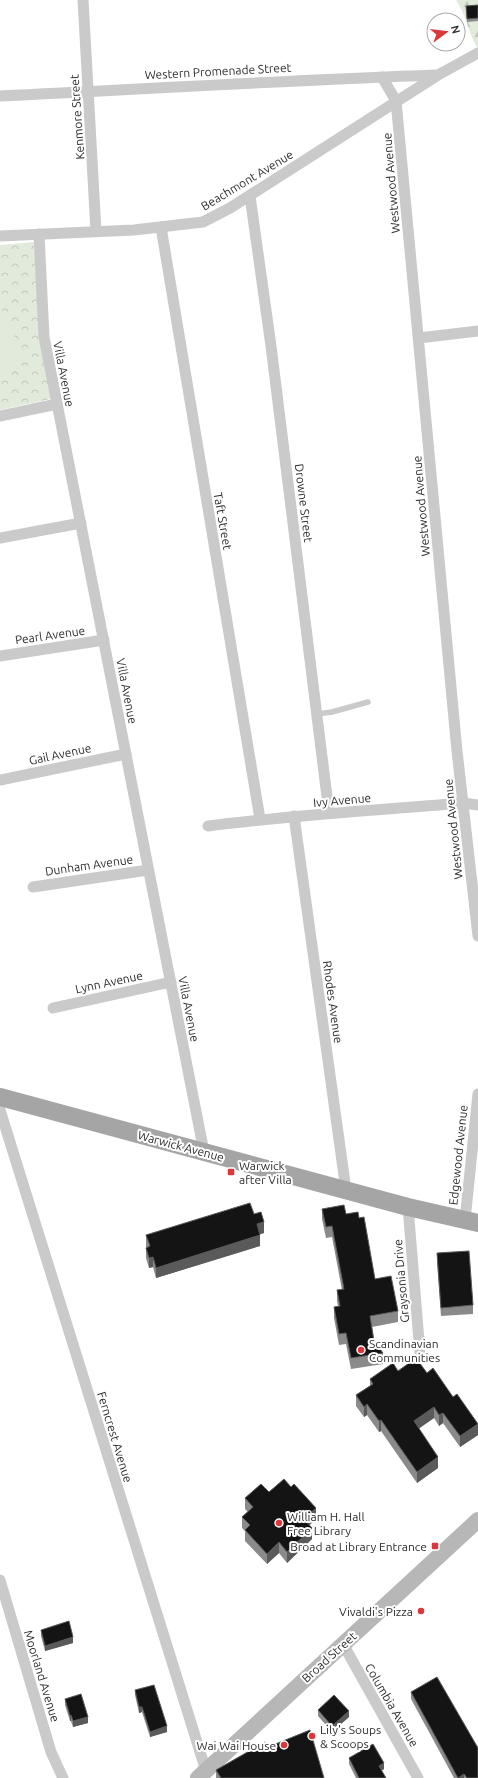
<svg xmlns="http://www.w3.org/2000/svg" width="478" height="1778" viewBox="0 0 478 1778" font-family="Ubuntu,sans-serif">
	<defs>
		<pattern id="forest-firs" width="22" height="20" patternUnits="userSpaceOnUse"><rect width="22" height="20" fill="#e2eadb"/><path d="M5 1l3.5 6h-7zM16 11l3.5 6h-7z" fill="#c2c9bc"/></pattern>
		<pattern id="park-crowns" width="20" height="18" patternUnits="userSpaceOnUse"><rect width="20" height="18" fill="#e2eadb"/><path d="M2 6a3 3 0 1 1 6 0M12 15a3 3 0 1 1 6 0" fill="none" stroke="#c2c9bc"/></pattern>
	</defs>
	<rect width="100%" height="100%" fill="#fff"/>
	<!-- forest -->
	<path fill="url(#forest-firs)" d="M456 0H478V49C468 33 466 14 456 0Z"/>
	<!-- park -->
	<path fill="url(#park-crowns)" d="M34 242 51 399 0 410V245Z"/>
	<!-- pitch -->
	<path fill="#e2eadb" d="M0 306 13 332 19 354 13 366 0 369Z"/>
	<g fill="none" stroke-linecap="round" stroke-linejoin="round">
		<!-- lane -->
		<path stroke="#cacaca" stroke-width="5.5" d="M317 714 332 712 368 702"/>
		<!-- street -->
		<g stroke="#cacaca" stroke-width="11">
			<path d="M83 0 96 231"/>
			<path d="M382 77 396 101 457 751 478 936"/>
			<path d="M0 96C146 89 291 80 437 75"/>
			<path d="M250 196 271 346 329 813"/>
			<path d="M161 227 260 819"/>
			<path d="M39 234 44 337 204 1152"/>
			<path d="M0 236 134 230 203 222 230 208 438 75 478 53"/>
			<path d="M419 338 478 331"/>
			<path d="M0 416 57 404"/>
			<path d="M0 538 81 523"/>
			<path d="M0 656 104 640"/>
			<path d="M0 780 126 754"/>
			<path d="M294 816 346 1190"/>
			<path d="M208 826C293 815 378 810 463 803L478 805"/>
			<path d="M33 887 148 870"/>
			<path d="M53 1008 171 982"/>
			<path d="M0 1110 206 1771"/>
			<path d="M408 1207 420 1353"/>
			<path d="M465 1220 478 1094"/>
			<path d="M0 1580 51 1752 63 1778"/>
			<path d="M343 1644 418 1778"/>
		</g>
		<!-- secondary -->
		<path stroke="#b7b7b7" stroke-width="16" d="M198 1778 478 1520"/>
		<!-- primary -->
		<path stroke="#a5a5a5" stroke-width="18" d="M0 1097 408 1207 478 1223"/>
	</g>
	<!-- wall -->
	<g fill="#8a8a8a">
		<path d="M478 5V21L467 22 466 6Z"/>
		<path d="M322 1209 359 1218 375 1279 398 1311V1322L372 1327 374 1341 383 1353V1364L351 1369 346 1344 339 1345 334 1318V1307L338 1306 337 1301V1290H342L332 1237 326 1238 322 1219Z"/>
		<path d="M254 1214 264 1233 260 1234V1246L156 1278 153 1267 149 1268 146 1258V1235Z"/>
		<path d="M437 1253 473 1305V1314L441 1316 437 1262Z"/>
		<path d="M398 1371 427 1373 478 1435 460 1447 443 1423 439 1426 434 1418 419 1428 438 1468 417 1483 381 1431 379 1432 367 1415 364 1417 356 1406V1395L370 1386V1379Z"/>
		<path d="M269 1492 316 1519 309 1525 312 1539 287 1563 279 1553 267 1564 245 1541V1531L242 1528V1517L248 1512 245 1509V1498Z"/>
		<path d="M41 1630 73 1643 45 1651 41 1636Z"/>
		<path d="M135 1690 167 1732 150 1737 142 1712 139 1713 135 1695Z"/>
		<path d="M411 1692 478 1778H454L411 1699Z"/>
		<path d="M65 1699 88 1723 73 1727 71 1721H70L65 1705Z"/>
		<path d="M318 1710 349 1717 332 1732 318 1716Z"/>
		<path d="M268 1747 324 1778H216V1770Z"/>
		<path d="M349 1758 384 1769 381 1771 386 1778H356L349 1764Z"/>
	</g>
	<!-- shaded-wall -->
	<g fill="#5a5a5a">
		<path d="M264 1222V1233L257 1235V1224Z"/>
		<path d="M260 1235V1246L156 1278V1268Z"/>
		<path d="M153 1257V1267L149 1268V1258Z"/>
		<path d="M367 1404V1415L364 1417V1407Z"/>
		<path d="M434 1407V1418L414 1432V1421Z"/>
		<path d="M443 1413V1423L439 1426V1415Z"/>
		<path d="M381 1420V1431L379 1432V1421Z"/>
		<path d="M478 1424V1435L460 1447V1436Z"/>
		<path d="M438 1457V1468L417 1483V1472Z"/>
		<path d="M316 1508V1519L304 1530V1519Z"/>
		<path d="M312 1528V1539L287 1563V1552Z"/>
		<path d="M279 1542V1553L267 1564V1554Z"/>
		<path d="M73 1637V1643L45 1651V1646Z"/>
		<path d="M139 1707H142V1712L139 1713Z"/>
		<path d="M349 1711V1717L332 1732V1726Z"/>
		<path d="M71 1715V1721H70V1716Z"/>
		<path d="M88 1717V1723L73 1727V1721Z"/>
		<path d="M167 1726V1732L150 1737V1732Z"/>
		<path d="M384 1763V1769L379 1772V1766Z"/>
		<path d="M464 1774V1778H458Z"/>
	</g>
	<!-- building -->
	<g fill="#141414" stroke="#5a5a5a">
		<path d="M478 5V18L467 19 466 6Z"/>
		<path d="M250 1203 254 1214 261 1212 264 1222 257 1224 260 1235 156 1268 153 1257 149 1258 146 1248 150 1246 146 1235Z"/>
		<path d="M344 1205 346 1214 358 1212 359 1218 364 1217 375 1279 391 1276 398 1311 370 1316 374 1341 383 1353 351 1358 346 1333 339 1334 334 1307 340 1306 337 1290 344 1289 332 1226 326 1227 322 1209Z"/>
		<path d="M469 1251 473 1305 441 1308 437 1253Z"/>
		<path d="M416 1358 427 1373 433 1368 453 1397 457 1394 478 1424 460 1436 443 1413 439 1415 434 1407 414 1421 438 1457 417 1472 381 1420 379 1421 367 1404 364 1407 356 1395 373 1384 370 1379 393 1363 398 1371Z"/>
		<path d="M284 1479 291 1487 294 1484 316 1508 304 1519 312 1528 287 1552 279 1542 267 1554 245 1530 250 1525 242 1517 253 1507 245 1498 261 1484 269 1492Z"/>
		<path d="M69 1621 73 1637 45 1646 41 1630Z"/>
		<path d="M437 1677 478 1748V1778H467L464 1774 458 1778 411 1692Z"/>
		<path d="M154 1685 167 1726 150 1732 142 1707H139L135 1690Z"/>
		<path d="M81 1694 88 1717 73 1721 71 1715 70 1716 65 1699Z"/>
		<path d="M334 1695 349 1711 332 1726 318 1710Z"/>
		<path d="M310 1730 324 1778H221L216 1770 265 1742 268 1747Z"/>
		<path d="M373 1744 384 1763 379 1766 386 1778H359L349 1758Z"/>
	</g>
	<!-- markers -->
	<g fill="#db373a" stroke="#fff" stroke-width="1.5">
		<rect x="227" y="1168" width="8" height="8" rx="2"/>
		<circle cx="361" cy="1350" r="4"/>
		<circle cx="279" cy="1523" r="4"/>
		<rect x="431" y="1542" width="8" height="8" rx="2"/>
		<circle cx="421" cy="1611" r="4"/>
		<circle cx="312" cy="1736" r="4"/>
		<circle cx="284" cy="1745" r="4"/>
	</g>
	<g text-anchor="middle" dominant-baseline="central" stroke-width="4" stroke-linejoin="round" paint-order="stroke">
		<!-- street labels -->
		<g font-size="12" fill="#2d2d2d" stroke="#fff">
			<text transform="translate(218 71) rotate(-3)">Western Promenade Street</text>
			<text transform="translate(77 117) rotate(-94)">Kenmore Street</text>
			<text transform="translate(247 180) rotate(-31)">Beachmont Avenue</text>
			<text transform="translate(391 183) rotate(-95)">Westwood Avenue</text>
			<text transform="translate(64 374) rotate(79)">Villa Avenue</text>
			<text transform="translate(304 503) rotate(83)">Drowne Street</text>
			<text transform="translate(421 506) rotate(-95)">Westwood Avenue</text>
			<text transform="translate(223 521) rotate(80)">Taft Street</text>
			<text transform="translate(50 635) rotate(-8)">Pearl Avenue</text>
			<text transform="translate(127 691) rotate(79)">Villa Avenue</text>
			<text transform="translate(60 754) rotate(-12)">Gail Avenue</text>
			<text transform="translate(342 800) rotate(-5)">Ivy Avenue</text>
			<text transform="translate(453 829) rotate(-96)">Westwood Avenue</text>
			<text transform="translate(89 865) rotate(-8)">Dunham Avenue</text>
			<text transform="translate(109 982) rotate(-12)">Lynn Avenue</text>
			<text transform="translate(333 1002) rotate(82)">Rhodes Avenue</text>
			<text transform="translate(189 1009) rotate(79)">Villa Avenue</text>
			<text transform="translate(181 1146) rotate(15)">Warwick Avenue</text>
			<text transform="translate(458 1155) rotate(-84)">Edgewood Avenue</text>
			<text transform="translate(401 1281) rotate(-95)">Graysonia Drive</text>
			<text transform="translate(115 1437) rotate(73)">Ferncrest Avenue</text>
			<text transform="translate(329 1657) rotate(-42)">Broad Street</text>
			<text transform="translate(42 1676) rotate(73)">Moorland Avenue</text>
			<text transform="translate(392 1705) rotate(60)">Columbia Avenue</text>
		</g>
		<!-- poi labels -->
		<g font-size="12" fill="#2d2d2d" stroke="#fff" text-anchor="start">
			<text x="239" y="1165">Warwick<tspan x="239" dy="14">after Villa</tspan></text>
			<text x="369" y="1343">Scandinavian<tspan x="369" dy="14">Communities</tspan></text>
			<text x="287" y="1516">William H. Hall<tspan x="287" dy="14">Free Library</tspan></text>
			<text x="427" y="1546" text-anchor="end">Broad at Library Entrance</text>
			<text x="413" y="1611" text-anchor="end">Vivaldi's Pizza</text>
			<text x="320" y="1729">Lily's Soups<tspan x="320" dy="14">&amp; Scoops</tspan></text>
			<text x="276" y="1745" text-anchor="end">Wai Wai House</text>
		</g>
	</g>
	<!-- north arrow -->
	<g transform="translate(446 32) rotate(75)"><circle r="19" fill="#ffffff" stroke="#ababab"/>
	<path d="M0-3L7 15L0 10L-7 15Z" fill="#db373a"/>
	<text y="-6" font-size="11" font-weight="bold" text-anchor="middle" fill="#2d2d2d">N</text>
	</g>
</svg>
